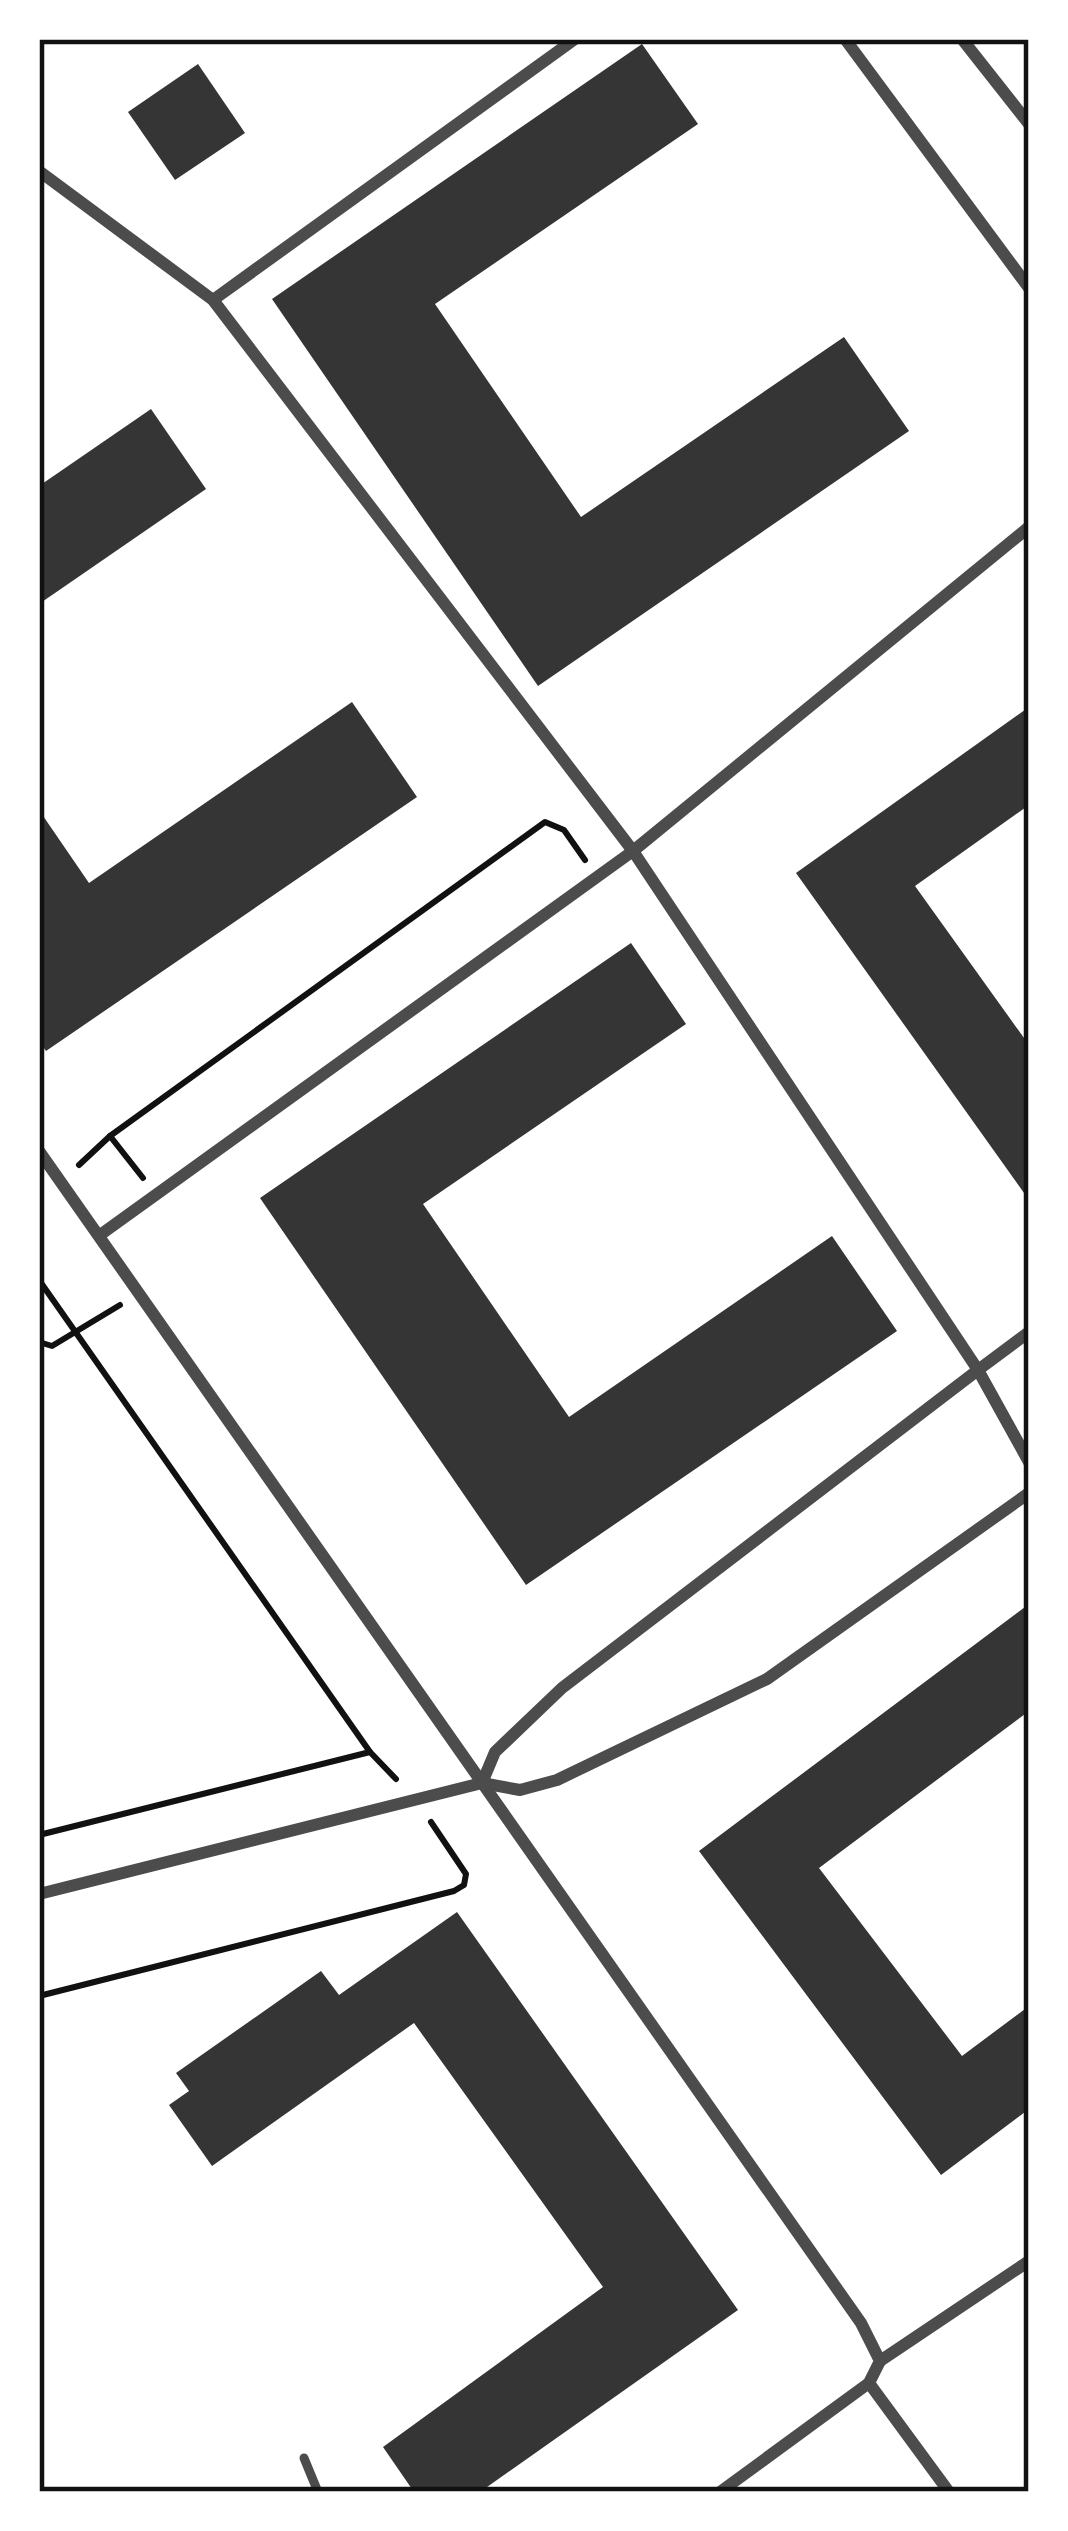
<svg xmlns="http://www.w3.org/2000/svg" width="1068" height="2531" viewBox="0 0 1068 2531" font-family="'PT Sans',sans-serif">
	<rect width="100%" height="100%" fill="#fff"/>
	<!-- building -->
	<g fill="#353535">
		<path d="M642 44 698 124 435 304 581 517 844 337 909 431 538 686 272 299Z"/>
		<path d="M198 64 245 133 175 180 128 112Z"/>
		<path d="M151 409 206 489 39 604V486Z"/>
		<path d="M352 702 417 797 46 1051 39 1041V810L89 883Z"/>
		<path d="M1029 707V805L915 886 1029 1045V1200L796 873Z"/>
		<path d="M631 943 686 1024 423 1204 569 1417 832 1236 897 1331 526 1585 260 1198Z"/>
		<path d="M1029 1604V1711L819 1868 962 2056 1029 2006V2109L941 2175 699 1851Z"/>
		<path d="M457 1912 738 2310 480 2492H414L383 2447 603 2287 414 2023 212 2166 169 2105 189 2091 176 2073 321 1971 339 1995Z"/>
	</g>
	<g fill="none" stroke-linecap="round" stroke-linejoin="round">
		<!-- path -->
		<g stroke="#111" stroke-width="6">
			<path d="M79 1165 110 1136"/>
			<path d="M143 1178 110 1136 545 822 564 830 585 860"/>
			<path d="M39 1280 370 1752 396 1779"/>
			<path d="M39 1342 52 1346 120 1305"/>
			<path d="M39 1835 370 1752"/>
			<path d="M39 1996 454 1891 464 1885 466 1874 431 1822"/>
		</g>
		<!-- service -->
		<path stroke="#4c4c4c" stroke-width="9" d="M304 2458 318 2492"/>
		<!-- minor -->
		<g stroke="#4c4c4c" stroke-width="12">
			<path d="M845 39 1029 288"/>
			<path d="M962 39 1029 124"/>
			<path d="M39 171 213 300 633 851 978 1370 562 1688 495 1752 482 1783"/>
			<path d="M213 300 575 39"/>
			<path d="M39 1151 861 2323 880 2361 869 2383 720 2492"/>
			<path d="M100 1235 633 851 1029 527"/>
			<path d="M1029 1332 978 1370 1029 1462"/>
			<path d="M39 1894 482 1783 520 1790 557 1780 767 1679 1029 1493"/>
			<path d="M880 2361 1029 2261"/>
			<path d="M869 2383 949 2492"/>
		</g>
	</g>
	<!-- border -->
	<rect width="1068" height="2531" fill="none" stroke="#ffffff" stroke-width="84"/>
	<rect x="42" y="42" width="984" height="2447" fill="none" stroke="#111" stroke-width="4.5"/>
</svg>
